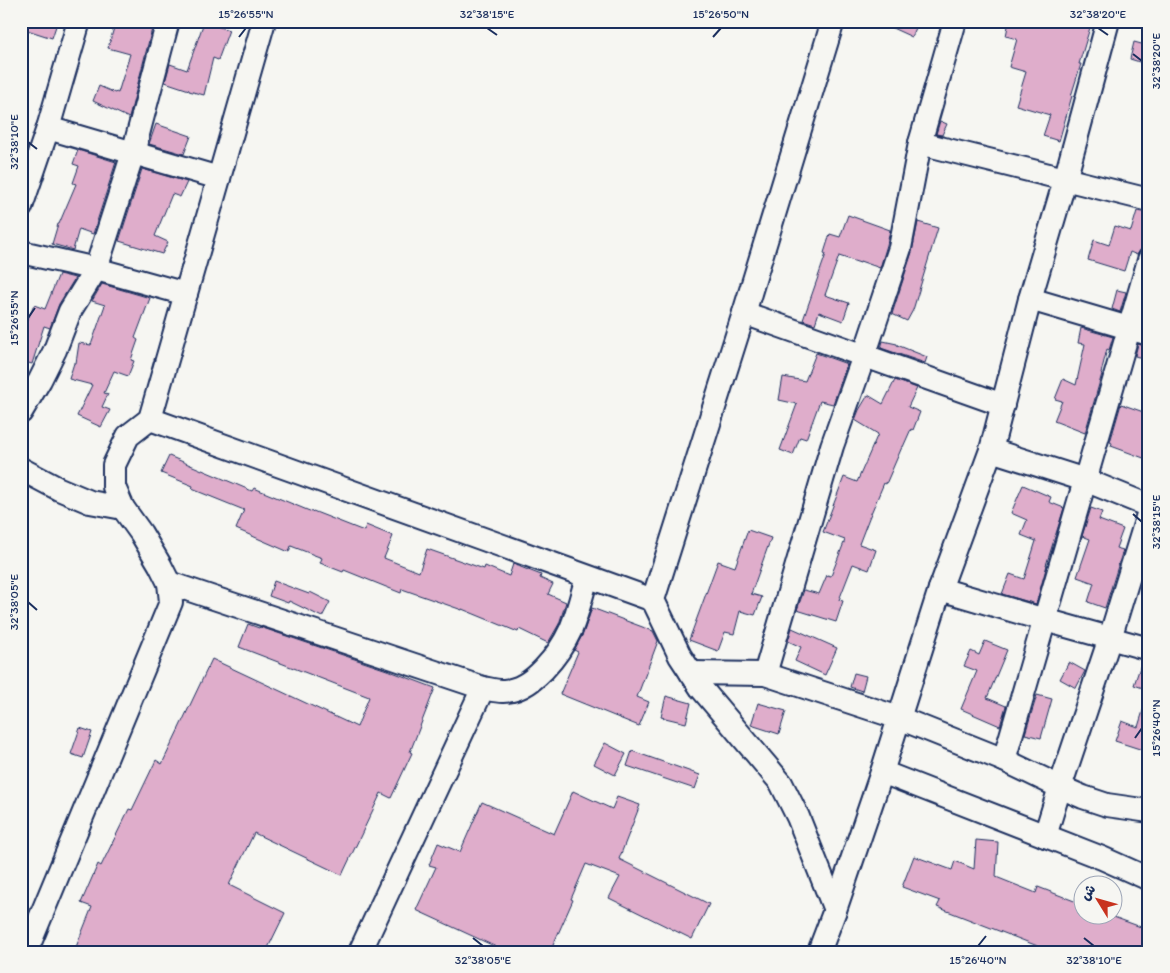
<svg xmlns="http://www.w3.org/2000/svg" width="1170" height="973" viewBox="0 0 1170 973" font-family="Itim,'Playpen Sans Arabic',sans-serif">
	<rect width="100%" height="100%" fill="#f6f6f2"/>
	<filter id="ink" filterUnits="userSpaceOnUse"><feTurbulence type="fractalNoise" baseFrequency=".02" numOctaves="2"/><feDisplacementMap in="SourceGraphic" scale="10" xChannelSelector="R" yChannelSelector="G"/><feConvolveMatrix kernelMatrix="1 2 1 2 8 2 1 2 1" color-interpolation-filters="sRGB"/></filter>
	<g filter="url(#ink)">
		<!-- building -->
		<g fill="#dfadcb" stroke="#1b2f5e">
			<path d="M21 21H41L56 26 52 38 21 28Z"/>
			<path d="M116 21H154L129 118 93 101 99 86 115 93 116 92 118 93 130 54 108 48Z"/>
			<path d="M877 21H919L912 37Z"/>
			<path d="M1009 21H1056L1069 25 1070 21H1092L1079 64H1081L1071 96H1072L1059 141 1043 136 1050 115 1016 105 1026 72 1009 67 1017 39 1006 36Z"/>
			<path d="M204 22 229 30 218 60 213 58 204 95 189 91V90L165 82 170 64 187 70Z"/>
			<path d="M1134 42 1149 46V65L1130 59Z"/>
			<path d="M940 121 947 124 942 135 936 134Z"/>
			<path d="M156 124 191 136 184 154 149 144Z"/>
			<path d="M78 150 116 162 93 234 79 229 73 250 52 244 58 224H59L76 184 73 183 79 166 73 164Z"/>
			<path d="M142 169 187 182 180 197 172 194 155 236 168 242 162 254 119 241Z"/>
			<path d="M1137 211 1149 213V242L1147 247 1140 250 1137 255 1130 252 1124 271 1088 260 1094 240 1109 245 1115 226 1131 231Z"/>
			<path d="M848 215 890 230 887 245 880 268 860 261V263L839 256 825 295 849 303 843 321 819 312 815 324 803 320 826 254 824 253 830 234 840 237Z"/>
			<path d="M918 222 938 228 913 310 907 321 892 314 912 252Z"/>
			<path d="M59 274 75 278 59 304 50 328 44 326 32 364 21 361V324L25 326 34 305 45 309Z"/>
			<path d="M102 284 150 298 135 338 138 340 131 360 134 361 128 376 114 371 104 393 108 394 102 407 110 410 101 427 77 416 92 385 69 379 74 363H76L79 343 91 345 105 305 92 301Z"/>
			<path d="M1117 290 1126 292 1120 312 1112 309Z"/>
			<path d="M1081 328 1113 337 1109 350 1107 349 1101 373 1102 374 1085 433 1054 421 1062 401 1055 399 1063 379 1076 385 1085 344 1078 343Z"/>
			<path d="M883 341 897 344V345L927 357 925 363 881 348Z"/>
			<path d="M1138 344 1149 347V360L1135 356Z"/>
			<path d="M816 353 847 364 833 404 820 401 806 439 800 437 793 455 780 450 797 404 779 400 783 377 805 381Z"/>
			<path d="M895 380 917 388 908 407 920 412 913 430 911 429 903 447H902L886 484 884 483 869 518 859 544 876 550 869 570 853 564 839 600 843 601 836 622 797 610 804 590 819 594 827 575 831 576 845 540 823 532 844 477 857 482 878 434 855 420 859 410 868 395 883 404Z"/>
			<path d="M1121 404 1149 414V460L1111 446 1112 443 1110 442Z"/>
			<path d="M169 456 252 491 254 488 312 512 313 511 364 531 366 525 393 536 384 558 419 572 427 549 484 569 485 566 509 576 513 564 541 575 540 578 553 584 548 594 566 602 559 624 548 643 519 629 518 632 462 609V610L402 589 401 593 344 570 343 572 320 563 322 558 291 546 289 552 236 529 244 510 192 489 193 486 161 473Z"/>
			<path d="M1023 485 1051 497 1049 502 1064 508 1049 556 1046 565H1047L1036 604 1002 594 1010 574 1024 579 1036 541 1021 535 1027 520 1011 513Z"/>
			<path d="M1091 508 1102 512 1099 520 1123 529 1116 548 1123 550 1105 608 1088 602 1094 583 1077 577 1090 539 1082 536Z"/>
			<path d="M748 530 771 538 751 594 762 597 755 615 740 611 734 634 725 632 718 651 689 640 718 561 735 567Z"/>
			<path d="M274 581 309 594 310 592 330 602 322 617 289 601 288 603 269 596Z"/>
			<path d="M592 608 653 631 658 641 637 697 649 702 639 726 560 694 578 652 574 650 583 634Z"/>
			<path d="M248 624 259 628 260 627 387 670 435 688 410 752 412 753 391 798 381 793 342 875 254 833 229 885 285 913 266 952H74L92 907 81 903 98 864 101 866 129 809 132 810 156 760 162 764 212 659 357 727 369 697 239 647Z"/>
			<path d="M792 628 837 648 825 675 795 661 801 647 788 641Z"/>
			<path d="M985 641 1007 650 987 698 1006 706 1000 726 961 709 977 671 964 666 971 651 979 655Z"/>
			<path d="M1142 661 1149 662V690L1134 685Z"/>
			<path d="M1069 662 1085 671 1076 688 1060 679Z"/>
			<path d="M854 673 866 676 862 691 850 687Z"/>
			<path d="M1037 695 1052 699 1041 738 1025 734Z"/>
			<path d="M666 696 691 703 686 723 661 717Z"/>
			<path d="M1146 701H1149V752L1115 741 1122 721 1138 727Z"/>
			<path d="M758 703 786 711 779 734 751 725Z"/>
			<path d="M80 728 92 732 83 758 71 754Z"/>
			<path d="M605 743 626 754 615 775 594 764Z"/>
			<path d="M632 751 700 775 695 789 627 766Z"/>
			<path d="M573 791 612 809 617 797 640 805 619 859 709 904 692 939 609 898 620 877 586 864 571 899 573 900 550 952H507L416 910 436 867 429 865 438 843 460 852 482 802 554 834Z"/>
			<path d="M976 840 998 842 996 877 1036 893 1038 887 1082 904V916H1111L1149 930V952H1053L937 907 940 901 902 887 914 856 952 870 955 861 974 869Z"/>
		</g>
		<g fill="none" stroke-linecap="round" stroke-linejoin="round">
			<!-- minor casing -->
			<g stroke="#1b2f5e" stroke-width="26">
				<g id="minor">
					<path d="M833 21 744 313 653 600 680 656 701 688 781 783 798 817 835 910"/>
					<path d="M48 128 219 178"/>
					<path d="M920 143 1149 200"/>
					<path d="M21 207 48 128 79 21"/>
					<path d="M21 252 96 269 186 294"/>
					<path d="M1030 299 1149 334"/>
					<path d="M744 313 1003 405"/>
					<path d="M21 412 40 380 55 350 70 311 96 269 133 153 168 21"/>
					<path d="M150 419 653 600"/>
					<path d="M991 450 1085 480 1149 506"/>
					<path d="M21 469 59 489 90 502 123 508"/>
					<path d="M169 583 483 688C489 689 496 691 502 691 532 692 560 653 571 629 578 612 582 594 587 577"/>
					<path d="M940 589 1045 620 1149 649"/>
					<path d="M691 673 765 674 899 718 1004 760 1060 787 1083 797 1107 805 1149 811"/>
					<path d="M765 674 832 446 864 356 900 248 920 143 955 21"/>
					<path d="M1004 760 1149 260"/>
					<path d="M882 772 1102 858 1149 879"/>
					<path d="M1045 836 1060 787 1110 638 1149 511"/>
					<path d="M26 952 171 602 169 583 160 565 141 533 123 508 114 487V465L128 436 150 419 264 21"/>
					<path d="M360 952 483 688"/>
					<path d="M819 952 835 910 882 772 940 589 991 450 1030 299 1065 180 1108 21"/>
				</g>
			</g>
			<!-- minor -->
			<use href="#minor" stroke="#f6f6f2" stroke-width="22"/>
		</g>
	</g>
	<!-- ticks -->
	<path fill="none" stroke="#1b2f5e" stroke-width="2" d="M487 28 497 35M1098 28 1108 35M239 37 246 28M713 37 721 28M1133 54 1142 61M28 142 37 149M28 318 35 308M1133 514 1142 522M28 602 37 610M1135 738 1142 728M473 938 483 946M1084 938 1094 946M978 946 986 936"/>
	<!-- margin -->
	<rect width="1170" height="973" fill="none" stroke="#f6f6f2" stroke-width="55"/>
	<!-- north arrow -->
	<g transform="translate(1098 900) rotate(307)"><circle r="24" fill="#f6f6f2" stroke="#9ea6b7"/>
	<path d="M0-4L9 19L0 12L-9 19Z" fill="#c8321e"/>
	<text y="-8" font-size="14" font-weight="bold" text-anchor="middle" fill="#1b2f5e">ش</text>
	</g>
	<rect x="28" y="28" width="1114" height="918" fill="none" stroke="#1b2f5e" stroke-width="2"/>
	<g font-size="12" text-anchor="middle" fill="#1b2f5e">
		<text x="246" y="18">15°26'55"N</text>
		<text x="487" y="18">32°38'15"E</text>
		<text x="721" y="18">15°26'50"N</text>
		<text x="1098" y="18">32°38'20"E</text>
		<text transform="translate(1156 61) rotate(-90)" y="4">32°38'20"E</text>
		<text transform="translate(14 142) rotate(-90)" y="4">32°38'10"E</text>
		<text transform="translate(14 318) rotate(-90)" y="4">15°26'55"N</text>
		<text transform="translate(1156 522) rotate(-90)" y="4">32°38'15"E</text>
		<text transform="translate(14 602) rotate(-90)" y="4">32°38'05"E</text>
		<text transform="translate(1156 728) rotate(-90)" y="4">15°26'40"N</text>
		<text x="483" y="964">32°38'05"E</text>
		<text x="978" y="964">15°26'40"N</text>
		<text x="1094" y="964">32°38'10"E</text>
	</g>
</svg>
